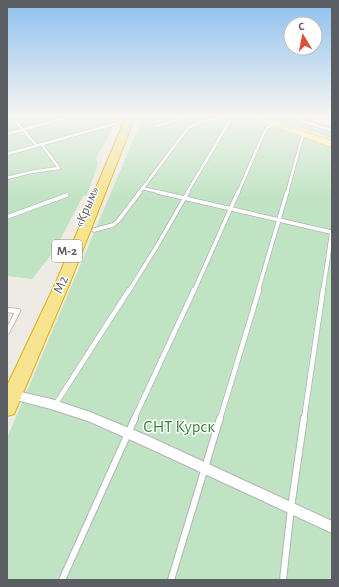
<svg xmlns="http://www.w3.org/2000/svg" width="339" height="587" viewBox="0 0 339 587" font-family="'Alegreya Sans',sans-serif">
	<rect width="100%" height="100%" fill="#edebe3"/>
	<!-- green -->
	<g fill="#c0e3c3">
		<path d="M7 117H117L116 126 112 127C109 139 102 147 96 158L98 164 87 195 83 196 54 251 32 279 7 276Z"/>
		<path d="M143 117H242L332 147V580H7V438Z"/>
		<path d="M267 117H278L332 134V138Z"/>
	</g>
	<g fill="none" stroke-linecap="round" stroke-linejoin="round">
		<!-- lane-far3 casing -->
		<g stroke="#b3b5b9" stroke-width="4">
			<g id="lane-far3">
				<path d="M12 117 36 145"/>
				<path d="M157 126 185 117"/>
				<path d="M7 134 69 117"/>
				<path d="M7 154 114 124 117 123 119 117"/>
				<path d="M7 178 31 172 59 168 41 144"/>
				<path d="M142 188 163 193"/>
				<path d="M139 193 188 128 203 121 228 117"/>
				<path d="M187 193 232 117"/>
				<path d="M238 193 263 135 267 128 273 124"/>
				<path d="M287 193 302 138 306 135"/>
			</g>
		</g>
		<!-- lane-far2 casing -->
		<g stroke="#b3b5b9" stroke-width="5">
			<g id="lane-far2">
				<path d="M158 192 331 232"/>
				<path d="M7 217 67 195"/>
				<path d="M94 230 113 225 118 221 140 192"/>
				<path d="M129 291 157 246 188 192"/>
				<path d="M194 291 238 192"/>
				<path d="M258 291 287 192"/>
				<path d="M323 291 332 231"/>
			</g>
		</g>
		<!-- lane-far1 casing -->
		<g stroke="#b3b5b9" stroke-width="6">
			<g id="lane-far1">
				<path d="M7 310 18 311 7 332"/>
				<path d="M55 405 129 290"/>
				<path d="M134 419 194 290"/>
				<path d="M220 419 259 290"/>
				<path d="M304 419 323 290"/>
			</g>
		</g>
		<!-- lane casing -->
		<g stroke="#b3b5b9" stroke-width="8">
			<g id="lane">
				<path d="M62 580 135 418"/>
				<path d="M171 580 220 418"/>
				<path d="M283 580 291 508 304 418"/>
			</g>
		</g>
		<!-- street casing -->
		<g stroke="#b3b5b9" stroke-width="2">
			<g id="street">
				<path d="M287 117H295L332 129V132Z"/>
				<path d="M12 390 51 399 90 412 148 436 332 521V533L142 445 88 421 51 409 8 398 7 395 8 392Z"/>
			</g>
		</g>
		<!-- primary casing -->
		<g stroke="#eacd5f" stroke-width="2">
			<path id="primary" d="M249 117H261L332 141V147Z"/>
		</g>
		<!-- highway casing -->
		<g stroke="#e4b00c" stroke-width="2">
			<path id="highway" d="M126 117H135L71 280 14 414 7 416V386L57 280Z"/>
		</g>
		<!-- lane-far3 -->
		<use href="#lane-far3" stroke="#fff" stroke-width="2.5"/>
		<!-- lane-far2 -->
		<use href="#lane-far2" stroke="#fff" stroke-width="3.5"/>
		<!-- lane-far1 -->
		<use href="#lane-far1" stroke="#fff" stroke-width="4.5"/>
		<!-- lane -->
		<use href="#lane" stroke="#fff" stroke-width="6"/>
		<!-- street -->
		<use href="#street" fill="#fff" fill-rule="evenodd"/>
		<!-- primary -->
		<use href="#primary" fill="#fbf3aa" fill-rule="evenodd"/>
		<!-- highway -->
		<use href="#highway" fill="#f7e490" fill-rule="evenodd"/>
	</g>
	<!-- sky -->
	<linearGradient id="sky" x2="0" y2="1"><stop stop-color="#8dbfef"/><stop offset="0.58" stop-color="#f7f6f2"/><stop offset="1" stop-color="#f7f6f2" stop-opacity="0"/></linearGradient>
	<rect width="339" height="200" fill="url(#sky)"/>
	<g text-anchor="middle" dominant-baseline="central" stroke-width="3" stroke-linejoin="round" paint-order="stroke">
		<!-- shield labels -->
		<rect fill="#fff" stroke="#8c8e92" stroke-width="1" x="52" y="240" width="30" height="22" rx="3"/>
		<g font-size="13" font-weight="bold" fill="#5b5e63">
			<text x="67" y="251">М-2</text>
		</g>
		<!-- street labels -->
		<g font-size="14" fill="#5b5e63" stroke="#fff">
			<text transform="translate(87 207) rotate(-66)">«Крым»</text>
			<text transform="translate(61 285) rotate(-66)">М2</text>
		</g>
		<!-- near-park labels -->
		<g font-size="17" fill="#398342" stroke="#fff">
			<text x="179" y="426">СНТ Курск</text>
		</g>
	</g>
	<!-- border -->
	<rect width="339" height="587" fill="none" stroke="#5b5e63" stroke-width="16"/>
	<!-- north arrow -->
	<g transform="translate(303 36) rotate(350)"><circle r="19" fill="#ffffff" stroke="#bdbfc1"/>
	<path d="M0-3L7 15L0 10L-7 15Z" fill="#e04f36"/>
	<text y="-6" font-size="11" font-weight="bold" text-anchor="middle" fill="#5b5e63">С</text>
	</g>
</svg>
